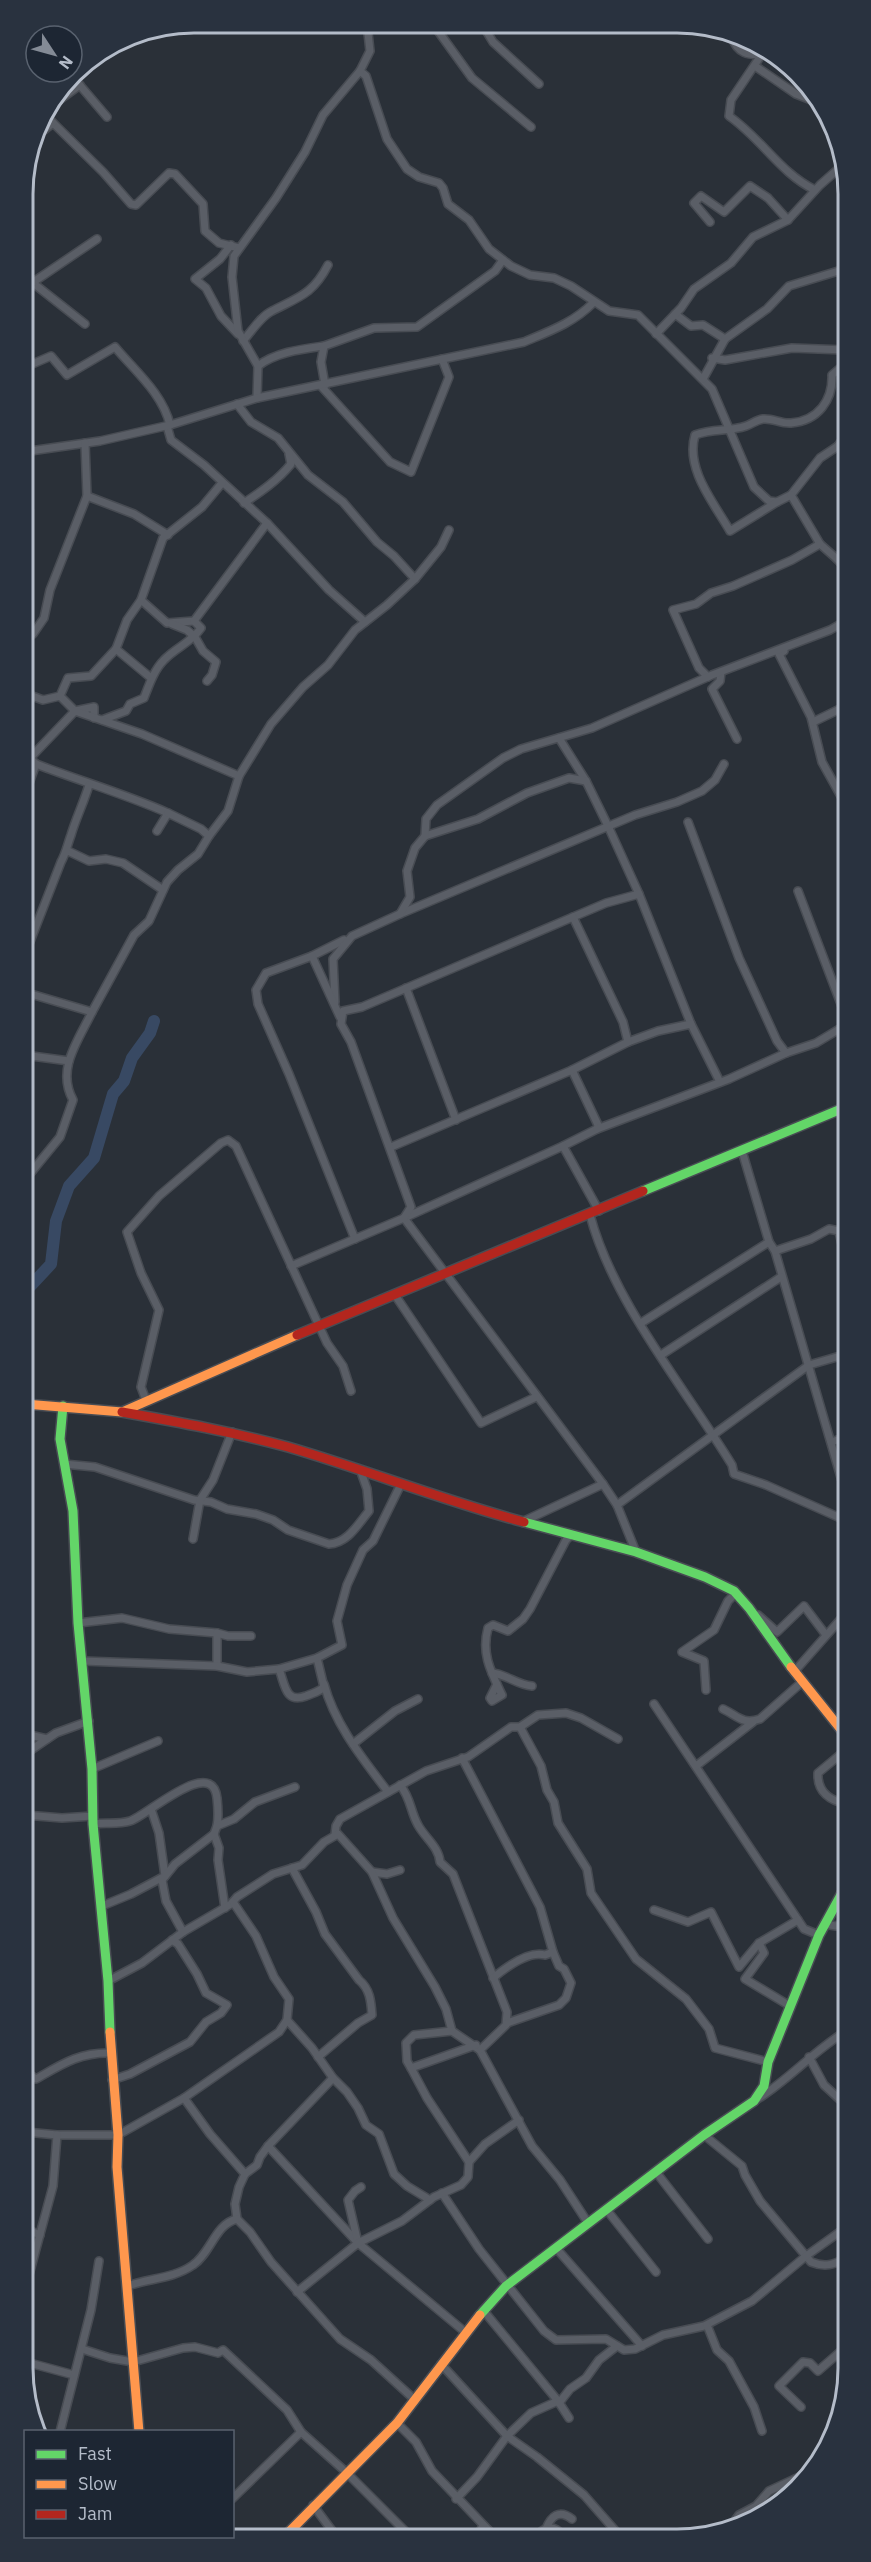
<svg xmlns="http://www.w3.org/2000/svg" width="871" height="2562" viewBox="0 0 871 2562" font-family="'IBM Plex Sans',sans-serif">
	<rect width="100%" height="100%" fill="#2a3038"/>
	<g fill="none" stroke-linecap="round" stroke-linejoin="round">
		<!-- river -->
		<path stroke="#384963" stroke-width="12" d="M24 1293 51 1264 56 1221 69 1186 94 1158 113 1094 124 1081 132 1058 150 1033 154 1021"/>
		<!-- street casing -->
		<g stroke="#484c53" stroke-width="10">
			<g id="street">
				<path d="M367 24 370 51 360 71 366 76 387 139 407 169 419 177 439 183 443 188 448 204 469 220 489 249 511 266 530 275 554 278 571 286 609 311 638 315 712 389 754 487 769 501 777 502 791 495 820 458 838 446 846 450"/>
				<path d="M433 24 472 78 531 127"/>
				<path d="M482 24 493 42 539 84"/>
				<path d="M732 37C737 53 748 56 764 54"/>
				<path d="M102 52 72 76 107 117"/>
				<path d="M762 54 731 100 729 116C762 139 780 173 815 190"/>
				<path d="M755 66 796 94 814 101"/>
				<path d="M44 114 103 172 131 204 136 205 169 173 175 174 203 204 205 231 219 243 239 248"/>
				<path d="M45 115 58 101 80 85"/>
				<path d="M35 137 53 123"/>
				<path d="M710 222 694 203 701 196 724 212 750 186 768 198 788 220"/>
				<path d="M231 245 220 259 195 279 206 288 221 316 238 334"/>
				<path d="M33 283 85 324"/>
				<path d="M23 289 97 239"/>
				<path d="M675 314 691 326 703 325 725 339"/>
				<path d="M656 334 681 308 694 289 731 263 753 237 788 220 820 185 845 163"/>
				<path d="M243 341C251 332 261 316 272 311 299 297 313 294 328 265"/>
				<path d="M712 358 725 360 792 348 845 350"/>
				<path d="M258 366C276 352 303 349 324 346"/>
				<path d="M23 368 51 356 67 375 115 347C135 371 163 394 170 425"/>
				<path d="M703 379 725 339 767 309 789 286 845 269"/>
				<path d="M325 385 321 362 324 346 374 328 417 327 495 271 503 260"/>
				<path d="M321 386 390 462 411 472 449 377 442 359"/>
				<path d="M257 398 258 366 238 331 232 277 234 256 276 198 305 152 323 115 360 71"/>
				<path d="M237 404 251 422 278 438 308 475 343 502 377 542 394 556 415 579"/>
				<path d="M167 426 171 440 204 465 267 523 329 590 365 622"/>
				<path d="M838 446 846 434"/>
				<path d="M23 452 100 441 170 425 257 398 524 342C550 331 573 323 593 303"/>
				<path d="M791 495 820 544 837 559"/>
				<path d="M87 496 134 514 168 535"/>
				<path d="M777 502 730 531C714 503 685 469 695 435 714 428 728 432 746 426 752 424 756 420 763 419 773 418 781 424 791 423 818 421 833 400 832 375L845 364"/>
				<path d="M244 503C262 491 278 480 291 464L289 454"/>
				<path d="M846 548 837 559 846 569"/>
				<path d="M141 600 167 623 194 621 267 523"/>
				<path d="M172 624 187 630 195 637 203 651 216 662 212 675 207 681"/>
				<path d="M23 633 33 634 44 618 50 590 87 496 85 443"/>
				<path d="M116 649 151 678"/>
				<path d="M784 651 779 654 811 717 822 762 846 805"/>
				<path d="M721 672 720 681 712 689 737 739"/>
				<path d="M708 677 699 668 673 610 696 604 711 593 733 586 792 560 820 544"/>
				<path d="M24 693 43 700 60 696 68 678 91 676 116 649 127 620 141 600 163 538 202 507 222 483"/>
				<path d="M60 696 75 711 94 707V718"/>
				<path d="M102 720 126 711 130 704 144 698C149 685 154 670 164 660 176 647 191 643 201 628L194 621"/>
				<path d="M813 722 846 706"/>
				<path d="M559 738 586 781 608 826 639 894 691 1024 720 1082"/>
				<path d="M24 757 30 758 36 764 24 797"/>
				<path d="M30 758 75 711 142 734 239 776"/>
				<path d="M36 764C80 781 125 794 168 813L157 831"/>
				<path d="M688 822 739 958 777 1041 786 1053"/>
				<path d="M209 836 228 811 239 776 271 724 303 687 328 665 355 630 387 605 415 579 441 547 449 530"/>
				<path d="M425 836 478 819 527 793 569 778 586 781"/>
				<path d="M68 851 89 861 106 859 123 863 163 890"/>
				<path d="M798 891 846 1017"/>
				<path d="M400 914 635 815 677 802 702 791 715 780 724 764"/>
				<path d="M312 956 344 940"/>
				<path d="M24 957 61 862C66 853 67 846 71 835 76 818 84 802 89 785"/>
				<path d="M406 988 456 1120"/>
				<path d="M24 992 92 1012 134 935 149 921 167 882 178 870 198 854 209 836 201 829 168 813"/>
				<path d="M335 1002 333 959 352 936 400 914 410 897 407 871 415 848 425 836 426 819 437 805 503 758 521 749 592 728 712 675 830 630 846 621"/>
				<path d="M340 1017 312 956 266 973 256 990 258 1004 289 1074 355 1239"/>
				<path d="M628 1042 658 1031 691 1024"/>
				<path d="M24 1055 69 1061"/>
				<path d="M24 1066 29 1055"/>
				<path d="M572 1070 598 1125 597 1129 563 1146 404 1218 603 1484 617 1505 636 1552"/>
				<path d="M597 1129 729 1079 786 1053 816 1043 846 1025"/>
				<path d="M563 1146 599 1211"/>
				<path d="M391 1147 572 1070 628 1042 623 1022 573 917 606 903 639 894"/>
				<path d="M742 1151 769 1242 775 1251 847 1498"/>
				<path d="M24 1181 60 1137 73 1100C56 1069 78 1041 92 1012"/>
				<path d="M590 1215C613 1302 685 1388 732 1465L734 1474 766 1485 847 1521"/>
				<path d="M775 1251 811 1239 829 1229 839 1231 847 1268"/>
				<path d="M291 1266 404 1218 411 1207 351 1042 341 1024 343 1011 362 1007 573 917"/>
				<path d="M395 1295 481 1423 536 1397"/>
				<path d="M641 1323 769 1242"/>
				<path d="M661 1355 781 1277"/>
				<path d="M146 1400 141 1387 159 1310 141 1273 127 1232 159 1196 221 1143 228 1140 236 1146 327 1343 343 1366 351 1391"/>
				<path d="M831 1442 847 1437"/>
				<path d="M64 1464 95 1467 194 1500 211 1502 227 1509 256 1514 273 1520 288 1530 329 1544C348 1543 358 1524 369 1511L367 1489 361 1472"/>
				<path d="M617 1505 809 1365 847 1354"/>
				<path d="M524 1521 603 1484"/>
				<path d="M193 1539 200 1500 213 1480 232 1432"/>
				<path d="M758 1615 777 1632 804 1606 826 1635"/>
				<path d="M78 1623 122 1618 169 1629 217 1633 228 1636H251"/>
				<path d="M217 1633V1666"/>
				<path d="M83 1661 217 1666 247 1672 279 1669C285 1684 285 1704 306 1696 313 1693 319 1692 324 1687L317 1658"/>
				<path d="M279 1669 317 1658 342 1645 337 1621 347 1585 363 1550 373 1541 401 1484"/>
				<path d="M794 1672 847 1612"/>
				<path d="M492 1673C506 1674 517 1685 532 1686"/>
				<path d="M324 1684C335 1725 363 1759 388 1792"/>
				<path d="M497 1684 490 1698 492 1701 502 1695C491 1672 481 1654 488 1628L493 1625 508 1631 523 1619 530 1609 566 1540 571 1535"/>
				<path d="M706 1690 704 1661 682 1652 714 1630 728 1601 736 1593"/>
				<path d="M654 1704 804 1929 819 1935"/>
				<path d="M723 1709C738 1716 742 1725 760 1719L802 1682"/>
				<path d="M520 1727 541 1766 547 1790 554 1802 558 1823 587 1869 591 1893 636 1959 686 1999 709 2029 715 2048 768 2062"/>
				<path d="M840 1728 847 1719"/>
				<path d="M25 1734 47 1739"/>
				<path d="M353 1744 395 1711 418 1699"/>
				<path d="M847 1749 818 1773C817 1792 830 1801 847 1804"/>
				<path d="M25 1754 56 1733 89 1721"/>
				<path d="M462 1758 540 1907 553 1952"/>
				<path d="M696 1766 753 1722"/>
				<path d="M92 1769 158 1741"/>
				<path d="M400 1785C411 1798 410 1811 418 1825 425 1838 439 1847 440 1862L453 1874 507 2012 506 2025 480 2050 532 2146 560 2180 588 2223"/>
				<path d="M25 1815 62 1818 93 1816"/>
				<path d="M93 1824C105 1822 118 1825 130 1821 147 1816 212 1755 217 1798 218 1807 219 1816 217 1826"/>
				<path d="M214 1834 219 1848 218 1860 225 1908"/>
				<path d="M335 1835 336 1826 340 1819 426 1771 468 1757 511 1727H520L538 1715 566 1713 581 1718 618 1739"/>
				<path d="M292 1868 316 1912 325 1934 359 1980C370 1989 371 2001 372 2015L358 2023 318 2057"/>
				<path d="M372 1872 387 1874 400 1870"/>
				<path d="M102 1906 131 1894 165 1876 159 1833 151 1809"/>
				<path d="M654 1910 688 1922 711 1912 739 1967 759 1943 798 1920"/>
				<path d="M824 1924 836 1926 848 1922"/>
				<path d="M183 1932 166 1901 162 1880 175 1864 214 1834 217 1826 234 1819 255 1802 295 1787"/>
				<path d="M759 1943 764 1953 745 1979 790 2006"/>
				<path d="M493 1978C505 1968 528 1950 545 1955L553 1952 559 1966 564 1969 571 1983 566 1998 559 2005 507 2023"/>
				<path d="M108 1981 142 1963 183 1932 231 1904 237 1897 273 1874 302 1865 324 1842 338 1834 372 1872 393 1918 435 1987 446 2009 452 2031 480 2050"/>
				<path d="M287 2020 312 2048 333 2078 347 2092 358 2108 366 2125 379 2134 394 2174 407 2186 430 2200"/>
				<path d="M452 2031 414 2035 406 2043 407 2061 411 2068 476 2045"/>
				<path d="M809 2057 824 2085 848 2107"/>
				<path d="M411 2068 427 2098 469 2162"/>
				<path d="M25 2071 36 2079C62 2064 80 2052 111 2053"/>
				<path d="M333 2078 268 2146 260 2157 257 2165 245 2174 239 2187 235 2204 237 2219 250 2232 271 2262 340 2339 371 2360 415 2400"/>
				<path d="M112 2080 130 2074 190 2042 206 2022 221 2013 227 2005 206 1993 197 1974 178 1944 172 1940"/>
				<path d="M184 2098 210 2134 245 2174"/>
				<path d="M756 2100C789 2080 814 2050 848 2030"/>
				<path d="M26 2132 57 2135H118L184 2098 279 2032 287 2020 289 1999 274 1977 256 1936 233 1902"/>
				<path d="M704 2135 742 2166 745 2175 760 2201 811 2262C826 2268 834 2264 848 2258"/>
				<path d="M268 2146 358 2243 465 2332"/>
				<path d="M656 2172 708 2239"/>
				<path d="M442 2193 479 2249 544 2331 556 2340 606 2339 624 2350 635 2349 663 2335 704 2326 752 2301 806 2256 848 2226"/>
				<path d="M606 2209 656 2272"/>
				<path d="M26 2229 40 2235"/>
				<path d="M358 2243 348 2200 355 2191 361 2187"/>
				<path d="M556 2248 642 2346"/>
				<path d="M26 2286 53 2186 57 2135"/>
				<path d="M128 2286C149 2278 173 2279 193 2265 211 2253 215 2224 237 2219"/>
				<path d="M297 2292 358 2243 402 2221 434 2197 461 2185 468 2177 469 2162 485 2144 519 2120"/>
				<path d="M483 2310 558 2401 569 2418"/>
				<path d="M707 2325 717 2350 729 2361 754 2407 762 2431"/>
				<path d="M82 2349 110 2358 133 2362 183 2348 195 2347 218 2353 223 2350 287 2410 301 2432 346 2472 410 2536"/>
				<path d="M26 2362 74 2375"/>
				<path d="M441 2364 507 2436 477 2477 456 2499"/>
				<path d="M558 2401 531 2413 507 2436 537 2457 584 2495 620 2536"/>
				<path d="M559 2403 570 2389 586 2378 599 2360 617 2346"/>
				<path d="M801 2407 779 2386 803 2362 810 2363 818 2371 848 2345"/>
				<path d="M397 2423 416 2442 432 2471 494 2536"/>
				<path d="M60 2432 91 2310 99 2261"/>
				<path d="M232 2499 301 2432"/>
				<path d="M313 2505 336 2536"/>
				<path d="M546 2529C551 2516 559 2509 572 2519"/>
				<path d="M729 2529 739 2515 756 2506 769 2491 812 2471"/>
				<path d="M478 2536 483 2525"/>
				<path d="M536 2536C545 2526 555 2525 563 2536"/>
			</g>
		</g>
		<!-- fast casing -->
		<g stroke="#484c53" stroke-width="12">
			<g id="fast">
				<path d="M643 1191 846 1107"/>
				<path d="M63 1406 60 1439 73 1511 78 1623 92 1769 93 1824 108 1981 110 2032"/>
				<path d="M524 1522 636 1552 705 1577 734 1591 749 1608 791 1667"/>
				<path d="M480 2315 506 2286 704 2135 754 2101 764 2086 768 2062 819 1935 847 1884"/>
			</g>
		</g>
		<!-- slow casing -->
		<g stroke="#484c53" stroke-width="12">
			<g id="slow">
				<path d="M25 1404 122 1412 297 1335"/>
				<path d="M791 1667 847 1737"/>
				<path d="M110 2032 118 2135 117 2167 139 2432"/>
				<path d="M285 2536 397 2423 480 2315"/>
			</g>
		</g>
		<!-- jam casing -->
		<g stroke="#484c53" stroke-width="12">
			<g id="jam">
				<path d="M297 1335 643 1191"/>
				<path d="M122 1412C178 1422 233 1432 288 1447 367 1470 444 1501 524 1522"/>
			</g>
		</g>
		<!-- street -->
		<use href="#street" stroke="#5a5e66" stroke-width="7"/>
		<!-- fast -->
		<use href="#fast" stroke="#63d668" stroke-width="9"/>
		<!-- slow -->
		<use href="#slow" stroke="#ff974d" stroke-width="9"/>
		<!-- jam -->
		<use href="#jam" stroke="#b3261e" stroke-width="9"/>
	</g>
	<!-- crop -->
	<path d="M0 0H871V2562H0ZM194 33H677A161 161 0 0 1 838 194V2368A161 161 0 0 1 677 2529H194A161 161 0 0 1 33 2368V194A161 161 0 0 1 194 33Z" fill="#29323f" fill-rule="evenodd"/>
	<path fill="none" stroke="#b4bcc9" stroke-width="3" d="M194 33H677A161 161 0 0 1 838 194V2368A161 161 0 0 1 677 2529H194A161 161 0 0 1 33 2368V194A161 161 0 0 1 194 33Z"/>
	<!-- legend -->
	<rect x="24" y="2430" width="210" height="108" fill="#1d2633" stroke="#59626f" stroke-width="1.5"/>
	<rect x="36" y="2450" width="30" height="9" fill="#63d668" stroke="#59626f" stroke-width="1.5"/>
	<text x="78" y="2460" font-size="18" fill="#b4bcc9">Fast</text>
	<rect x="36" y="2480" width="30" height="9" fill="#ff974d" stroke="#59626f" stroke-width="1.5"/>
	<text x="78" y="2490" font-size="18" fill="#b4bcc9">Slow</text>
	<rect x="36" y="2510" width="30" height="9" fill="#b3261e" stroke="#59626f" stroke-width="1.5"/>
	<text x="78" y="2520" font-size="18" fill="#b4bcc9">Jam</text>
	<!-- north arrow -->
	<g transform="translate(54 54) rotate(126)"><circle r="28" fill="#1d2633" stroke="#59626f" stroke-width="1.5"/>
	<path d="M0-4.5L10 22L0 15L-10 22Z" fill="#848b96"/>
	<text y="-9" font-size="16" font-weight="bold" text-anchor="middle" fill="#b4bcc9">N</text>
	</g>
</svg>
